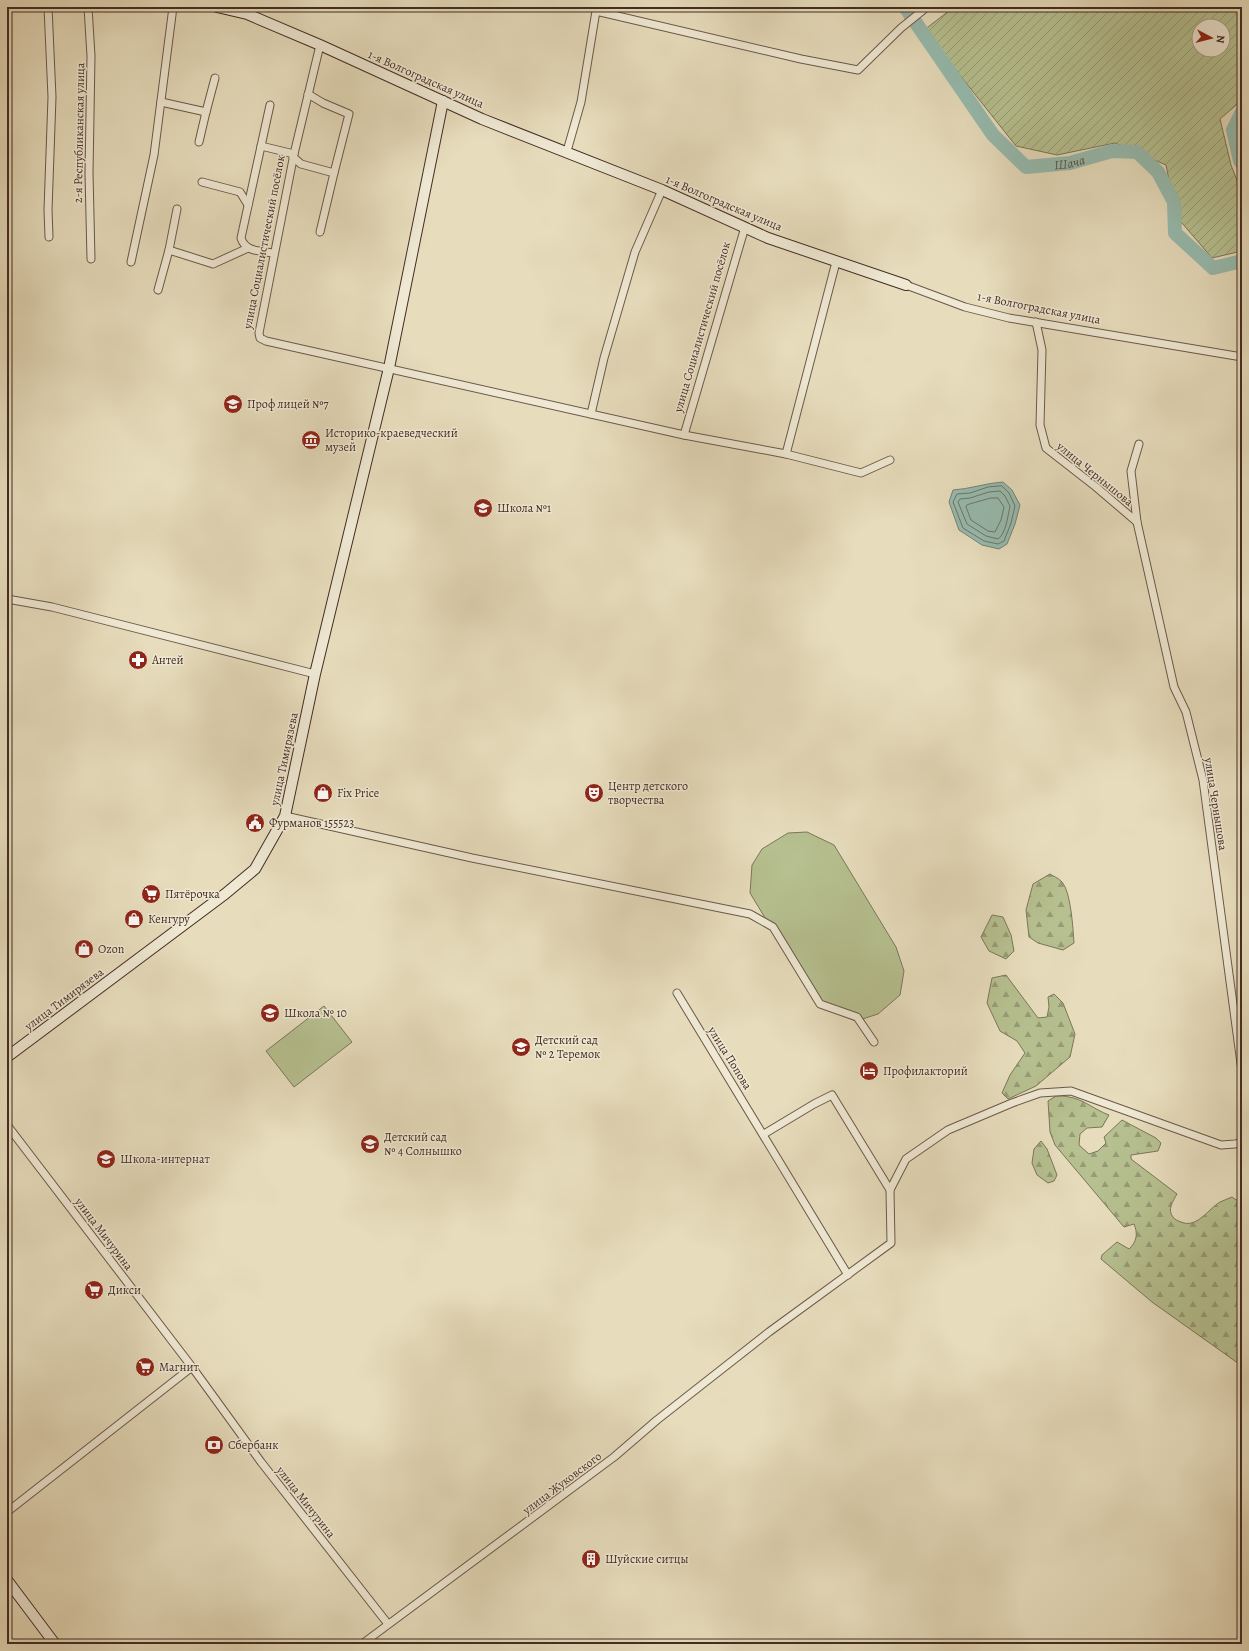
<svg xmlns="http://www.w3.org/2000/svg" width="1249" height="1651" viewBox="0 0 1249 1651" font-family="Alegreya,serif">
	<defs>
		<pattern id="forest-firs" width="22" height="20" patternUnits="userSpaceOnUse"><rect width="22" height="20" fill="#b6c090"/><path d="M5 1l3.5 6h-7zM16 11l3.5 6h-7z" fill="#969c75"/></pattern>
		<pattern id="garden-furrows" width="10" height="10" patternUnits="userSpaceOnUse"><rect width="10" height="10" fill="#b6c090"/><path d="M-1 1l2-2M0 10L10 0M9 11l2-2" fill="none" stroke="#969c75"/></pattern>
	</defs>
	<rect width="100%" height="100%" fill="#e7ddbd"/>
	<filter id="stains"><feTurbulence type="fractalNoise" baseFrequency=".005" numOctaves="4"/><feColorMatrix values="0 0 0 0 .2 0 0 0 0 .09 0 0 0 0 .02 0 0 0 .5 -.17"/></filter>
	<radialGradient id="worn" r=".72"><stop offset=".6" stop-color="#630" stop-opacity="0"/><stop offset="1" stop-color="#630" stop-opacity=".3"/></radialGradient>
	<!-- grass -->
	<g fill="#b6c090" stroke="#7c765a">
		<path d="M807 832 834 845 896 947 904 971 900 995 878 1014 856 1021 819 1007 750 893 752 865 762 849 788 833Z"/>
		<path d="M324 1006 352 1042 294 1087 266 1051Z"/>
	</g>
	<!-- forest -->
	<g fill="url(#forest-firs)" stroke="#7c765a">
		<path d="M1050 874C1053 876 1058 878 1061 881 1071 890 1073 929 1074 943L1063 950 1038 943 1029 937 1026 910 1033 884Z"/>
		<path d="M992 915 1003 917 1011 935 1014 951 1006 959 989 951 981 937Z"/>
		<path d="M1006 975 1038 1018 1047 1017 1049 1007 1048 997 1054 994 1063 1003 1075 1034 1070 1057 1036 1086 1008 1099 1002 1093 1010 1075 1025 1053 1017 1041 1000 1031 987 1003 992 978Z"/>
		<path d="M1056 1096C1060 1096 1065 1096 1069 1097 1083 1099 1095 1110 1109 1115L1102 1127 1087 1128 1080 1134 1079 1145 1089 1154 1098 1151 1106 1143 1104 1137 1122 1120 1156 1138 1161 1143 1158 1151 1131 1155V1159L1177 1194C1173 1201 1167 1210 1173 1217 1174 1219 1178 1221 1181 1222 1197 1229 1208 1209 1220 1202 1224 1200 1228 1199 1232 1197L1242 1204V1366L1152 1302 1101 1259 1102 1255 1117 1242 1129 1249C1137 1242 1138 1233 1134 1224L1124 1227 1055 1145 1050 1132 1048 1101Z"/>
		<path d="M1041 1141 1047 1149 1057 1175 1054 1181 1048 1183 1037 1175 1032 1163 1034 1149Z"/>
	</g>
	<!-- garden -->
	<path fill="url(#garden-furrows)" stroke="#7c765a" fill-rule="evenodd" d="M954 7H1242V100L1220 119 1231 165 1242 193V251L1212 258 1176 216 1166 165 1115 143 1057 155 1016 146 924 30ZM1199 26H1223V50H1199Z"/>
	<!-- water -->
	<path fill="#97bcb0" stroke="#758278" d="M1003 482 1012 490 1020 505 1015 524 1007 544 999 549 982 545 959 530 949 502 953 490C970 489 986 483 1003 482Z"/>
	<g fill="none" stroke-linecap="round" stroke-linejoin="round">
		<!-- shore -->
		<g stroke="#6d746a" stroke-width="1">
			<path d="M1002 486 1009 493 1015 506 1011 523 1004 541 998 544 984 541 963 528 953 502 957 494 970 493 988 487Z"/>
			<path d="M989 492 1000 491 1005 496 1010 506C1008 515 1006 534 998 539L986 536 967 524 958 502 960 499 970 498Z"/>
			<path d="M991 498H998L1004 507 1001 520 995 532 988 531 971 520 966 507 967 505Z"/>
		</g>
		<!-- river -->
		<g stroke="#97bcb0" stroke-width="14">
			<path id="s1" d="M905 7 993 135 1026 167 1070 163 1112 151 1137 152 1158 172 1174 202 1175 233 1213 268 1242 261"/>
			<path d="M1242 112 1233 130 1240 161 1242 163"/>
		</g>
		<!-- street casing -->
		<g stroke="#6c584a" stroke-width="9">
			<g id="street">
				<path d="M48 7 52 97 48 210 49 237"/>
				<path d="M88 7 91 56 89 173 91 259"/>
				<path d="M320 45 294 154 259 333 260 338 266 341 684 435 786 454 861 473 890 460"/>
				<path d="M308 94 323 103 349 114 334 173"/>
				<path d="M161 102 206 112 199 142"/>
				<path d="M270 105 241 238C245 252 261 251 274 253"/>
				<path d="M206 112 215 78"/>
				<path d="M261 146 294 154"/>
				<path d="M567 151 581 102 596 11 801 59 858 70 901 28 927 7"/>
				<path d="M293 157 301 164 334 173 320 232"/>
				<path d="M202 182 240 192 248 205"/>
				<path d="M177 209 169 250 213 264 248 248"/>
				<path d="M131 262 154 155 173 7"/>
				<path d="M906 285 965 307 1009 318 1242 357"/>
				<path d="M158 290 169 250"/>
				<path d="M1036 322 1042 350 1040 425 1046 448 1096 487 1137 522"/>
				<path d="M591 414 604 358 635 252 662 190"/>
				<path d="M684 435 745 227"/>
				<path d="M1139 444 1131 471 1137 522 1174 687 1186 712 1203 780 1242 1071"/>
				<path d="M786 454 836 262"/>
				<path d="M7 599 52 607 315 674"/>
				<path d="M285 816 472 858 750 914 773 927 820 1004 857 1017 874 1042"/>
				<path d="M677 993 848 1275"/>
				<path d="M7 1125 192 1367 261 1462 388 1624"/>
				<path d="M764 1134 814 1104 832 1095 890 1190"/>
				<path d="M7 1512 192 1367"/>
				<path d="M362 1644 614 1457 657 1420 769 1332 891 1243 890 1190 906 1159 948 1130 1012 1103 1040 1093 1071 1091 1221 1145 1235 1144 1242 1142"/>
			</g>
		</g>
		<!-- secondary casing -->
		<g stroke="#432c23" stroke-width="12">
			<g id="secondary">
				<path d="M217 7 247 14 320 45 482 119 662 190 768 238 906 285"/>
				<path d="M7 1057 225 894 255 869 285 816 315 674 389 368 443 101"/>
				<path d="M7 1580 55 1644"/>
			</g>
		</g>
		<!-- street -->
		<use href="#street" stroke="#efe9d4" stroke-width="7"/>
		<!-- secondary -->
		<use href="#secondary" stroke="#efe9d4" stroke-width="10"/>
	</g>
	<!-- icons -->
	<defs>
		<g id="university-disc" transform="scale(1)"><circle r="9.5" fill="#8f2418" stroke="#efe9d4"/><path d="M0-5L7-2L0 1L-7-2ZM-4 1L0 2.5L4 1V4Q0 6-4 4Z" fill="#fff"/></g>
		<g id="museum-disc" transform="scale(1)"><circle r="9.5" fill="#8f2418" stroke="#efe9d4"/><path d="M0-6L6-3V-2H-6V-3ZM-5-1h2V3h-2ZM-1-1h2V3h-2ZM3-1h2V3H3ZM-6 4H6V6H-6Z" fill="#fff"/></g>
		<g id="school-disc" transform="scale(1)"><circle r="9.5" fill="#8f2418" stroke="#efe9d4"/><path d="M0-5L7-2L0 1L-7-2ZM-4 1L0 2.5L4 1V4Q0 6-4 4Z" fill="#fff"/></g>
		<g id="pharmacy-disc" transform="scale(1)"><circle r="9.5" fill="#8f2418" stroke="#efe9d4"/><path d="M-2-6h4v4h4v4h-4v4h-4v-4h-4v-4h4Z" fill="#fff"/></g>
		<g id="shop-disc" transform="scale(1)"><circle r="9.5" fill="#8f2418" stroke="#efe9d4"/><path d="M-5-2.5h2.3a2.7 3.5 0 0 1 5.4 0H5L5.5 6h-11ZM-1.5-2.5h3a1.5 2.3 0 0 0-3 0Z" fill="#fff"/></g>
		<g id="theatre-disc" transform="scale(1)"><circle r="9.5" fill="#8f2418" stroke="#efe9d4"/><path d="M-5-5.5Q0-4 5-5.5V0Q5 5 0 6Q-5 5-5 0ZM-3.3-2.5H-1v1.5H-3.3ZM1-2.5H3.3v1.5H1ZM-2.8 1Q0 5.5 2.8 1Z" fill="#fff"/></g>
		<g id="civic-disc" transform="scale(1)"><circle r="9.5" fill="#8f2418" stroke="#efe9d4"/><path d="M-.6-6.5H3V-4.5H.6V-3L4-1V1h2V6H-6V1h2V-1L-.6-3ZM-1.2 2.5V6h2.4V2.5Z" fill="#fff"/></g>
		<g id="supermarket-disc" transform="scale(1)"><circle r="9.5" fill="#8f2418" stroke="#efe9d4"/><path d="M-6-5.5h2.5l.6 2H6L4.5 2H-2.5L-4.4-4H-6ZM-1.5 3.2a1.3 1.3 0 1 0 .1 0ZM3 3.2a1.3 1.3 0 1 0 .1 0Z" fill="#fff"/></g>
		<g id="hotel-disc" transform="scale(1)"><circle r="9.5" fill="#8f2418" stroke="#efe9d4"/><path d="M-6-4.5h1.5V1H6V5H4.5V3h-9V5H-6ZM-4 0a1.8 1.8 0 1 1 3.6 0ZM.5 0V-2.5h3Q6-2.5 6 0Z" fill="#fff"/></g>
		<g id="bank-disc" transform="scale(1)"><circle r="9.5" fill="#8f2418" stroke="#efe9d4"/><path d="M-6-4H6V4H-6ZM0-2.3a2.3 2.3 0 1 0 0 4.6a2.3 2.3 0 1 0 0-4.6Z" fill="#fff"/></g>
		<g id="building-disc" transform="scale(1)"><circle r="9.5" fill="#8f2418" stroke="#efe9d4"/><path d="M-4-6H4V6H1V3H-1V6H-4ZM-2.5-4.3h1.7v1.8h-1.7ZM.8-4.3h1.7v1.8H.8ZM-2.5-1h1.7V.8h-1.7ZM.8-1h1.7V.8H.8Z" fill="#fff"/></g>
	</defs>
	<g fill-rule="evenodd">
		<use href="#university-disc" x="233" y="404"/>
		<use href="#museum-disc" x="311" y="440"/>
		<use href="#school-disc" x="483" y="508"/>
		<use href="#pharmacy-disc" x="138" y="660"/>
		<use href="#shop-disc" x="323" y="793"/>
		<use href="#theatre-disc" x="594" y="793"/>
		<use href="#civic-disc" x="255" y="823"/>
		<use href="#supermarket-disc" x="151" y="894"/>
		<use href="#shop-disc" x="134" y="919"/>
		<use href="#shop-disc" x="84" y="949"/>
		<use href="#school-disc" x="270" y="1013"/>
		<use href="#school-disc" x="521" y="1047"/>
		<use href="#hotel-disc" x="869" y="1071"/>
		<use href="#school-disc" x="370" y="1144"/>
		<use href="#school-disc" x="106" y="1159"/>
		<use href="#supermarket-disc" x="94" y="1290"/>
		<use href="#supermarket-disc" x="145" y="1367"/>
		<use href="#bank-disc" x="214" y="1445"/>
		<use href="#building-disc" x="591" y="1559"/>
	</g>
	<g text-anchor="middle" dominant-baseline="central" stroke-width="3" stroke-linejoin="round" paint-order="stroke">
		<!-- street labels -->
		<g font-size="12" fill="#432c23" stroke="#efe9d4">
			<text transform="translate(426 79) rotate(24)">1-я Волгоградская улица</text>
			<text transform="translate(79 133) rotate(-89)">2-я Республиканская улица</text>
			<text transform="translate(724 203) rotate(23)">1-я Волгоградская улица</text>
			<text transform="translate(264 242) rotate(-79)">улица Социалистический посёлок</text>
			<text transform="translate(1039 308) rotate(11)">1-я Волгоградская улица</text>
			<text transform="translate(702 327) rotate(-74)">улица Социалистический посёлок</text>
			<text transform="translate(1095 474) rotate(39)">улица Чернышова</text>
			<text transform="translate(284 759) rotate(-78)">улица Тимирязева</text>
			<text transform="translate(1216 804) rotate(81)">улица Чернышова</text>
			<text transform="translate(64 999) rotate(-37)">улица Тимирязева</text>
			<text transform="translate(730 1058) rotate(58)">улица Попова</text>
			<text transform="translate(104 1234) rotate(53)">улица Мичурина</text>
			<text transform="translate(562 1483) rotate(-37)">улица Жуковского</text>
			<text transform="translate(306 1502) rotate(52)">улица Мичурина</text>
		</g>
		<!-- poi labels -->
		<g font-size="12" fill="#432c23" stroke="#efe9d4" text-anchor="start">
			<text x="247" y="404">Проф лицей №7</text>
			<text x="325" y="433">Историко-краеведческий<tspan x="325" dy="14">музей</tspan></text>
			<text x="497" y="508">Школа №1</text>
			<text x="152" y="660">Антей</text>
			<text x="608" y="786">Центр детского<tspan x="608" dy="14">творчества</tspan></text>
			<text x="337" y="793">Fix Price</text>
			<text x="269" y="823">Фурманов 155523</text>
			<text x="165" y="894">Пятёрочка</text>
			<text x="148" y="919">Кенгуру</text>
			<text x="98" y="949">Ozon</text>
			<text x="284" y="1013">Школа № 10</text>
			<text x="535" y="1040">Детский сад<tspan x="535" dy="14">№ 2 Теремок</tspan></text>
			<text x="883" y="1071">Профилакторий</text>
			<text x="384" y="1137">Детский сад<tspan x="384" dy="14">№ 4 Солнышко</tspan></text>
			<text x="120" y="1159">Школа-интернат</text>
			<text x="108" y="1290">Дикси</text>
			<text x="159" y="1367">Магнит</text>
			<text x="228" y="1445">Сбербанк</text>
			<text x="605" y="1559">Шуйские ситцы</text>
		</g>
		<!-- water labels -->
		<g font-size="13" font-style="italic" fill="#585046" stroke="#efe9d4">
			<text stroke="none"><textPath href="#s1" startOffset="245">Шача</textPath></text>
		</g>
	</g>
	<!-- margin -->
	<rect width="1249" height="1651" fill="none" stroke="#e7ddbd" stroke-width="24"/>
	<rect x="8" y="8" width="1233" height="1635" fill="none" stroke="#432c23" stroke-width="2"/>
	<rect x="12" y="12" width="1225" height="1627" fill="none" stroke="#432c23"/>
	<!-- north arrow -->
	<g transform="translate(1211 38) rotate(97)"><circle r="19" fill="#efe9d4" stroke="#aa9d8d"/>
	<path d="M0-3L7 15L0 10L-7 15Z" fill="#8f2418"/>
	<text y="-6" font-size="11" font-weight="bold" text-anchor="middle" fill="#432c23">N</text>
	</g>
	<rect width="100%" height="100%" filter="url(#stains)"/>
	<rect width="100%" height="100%" fill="url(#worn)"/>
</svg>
